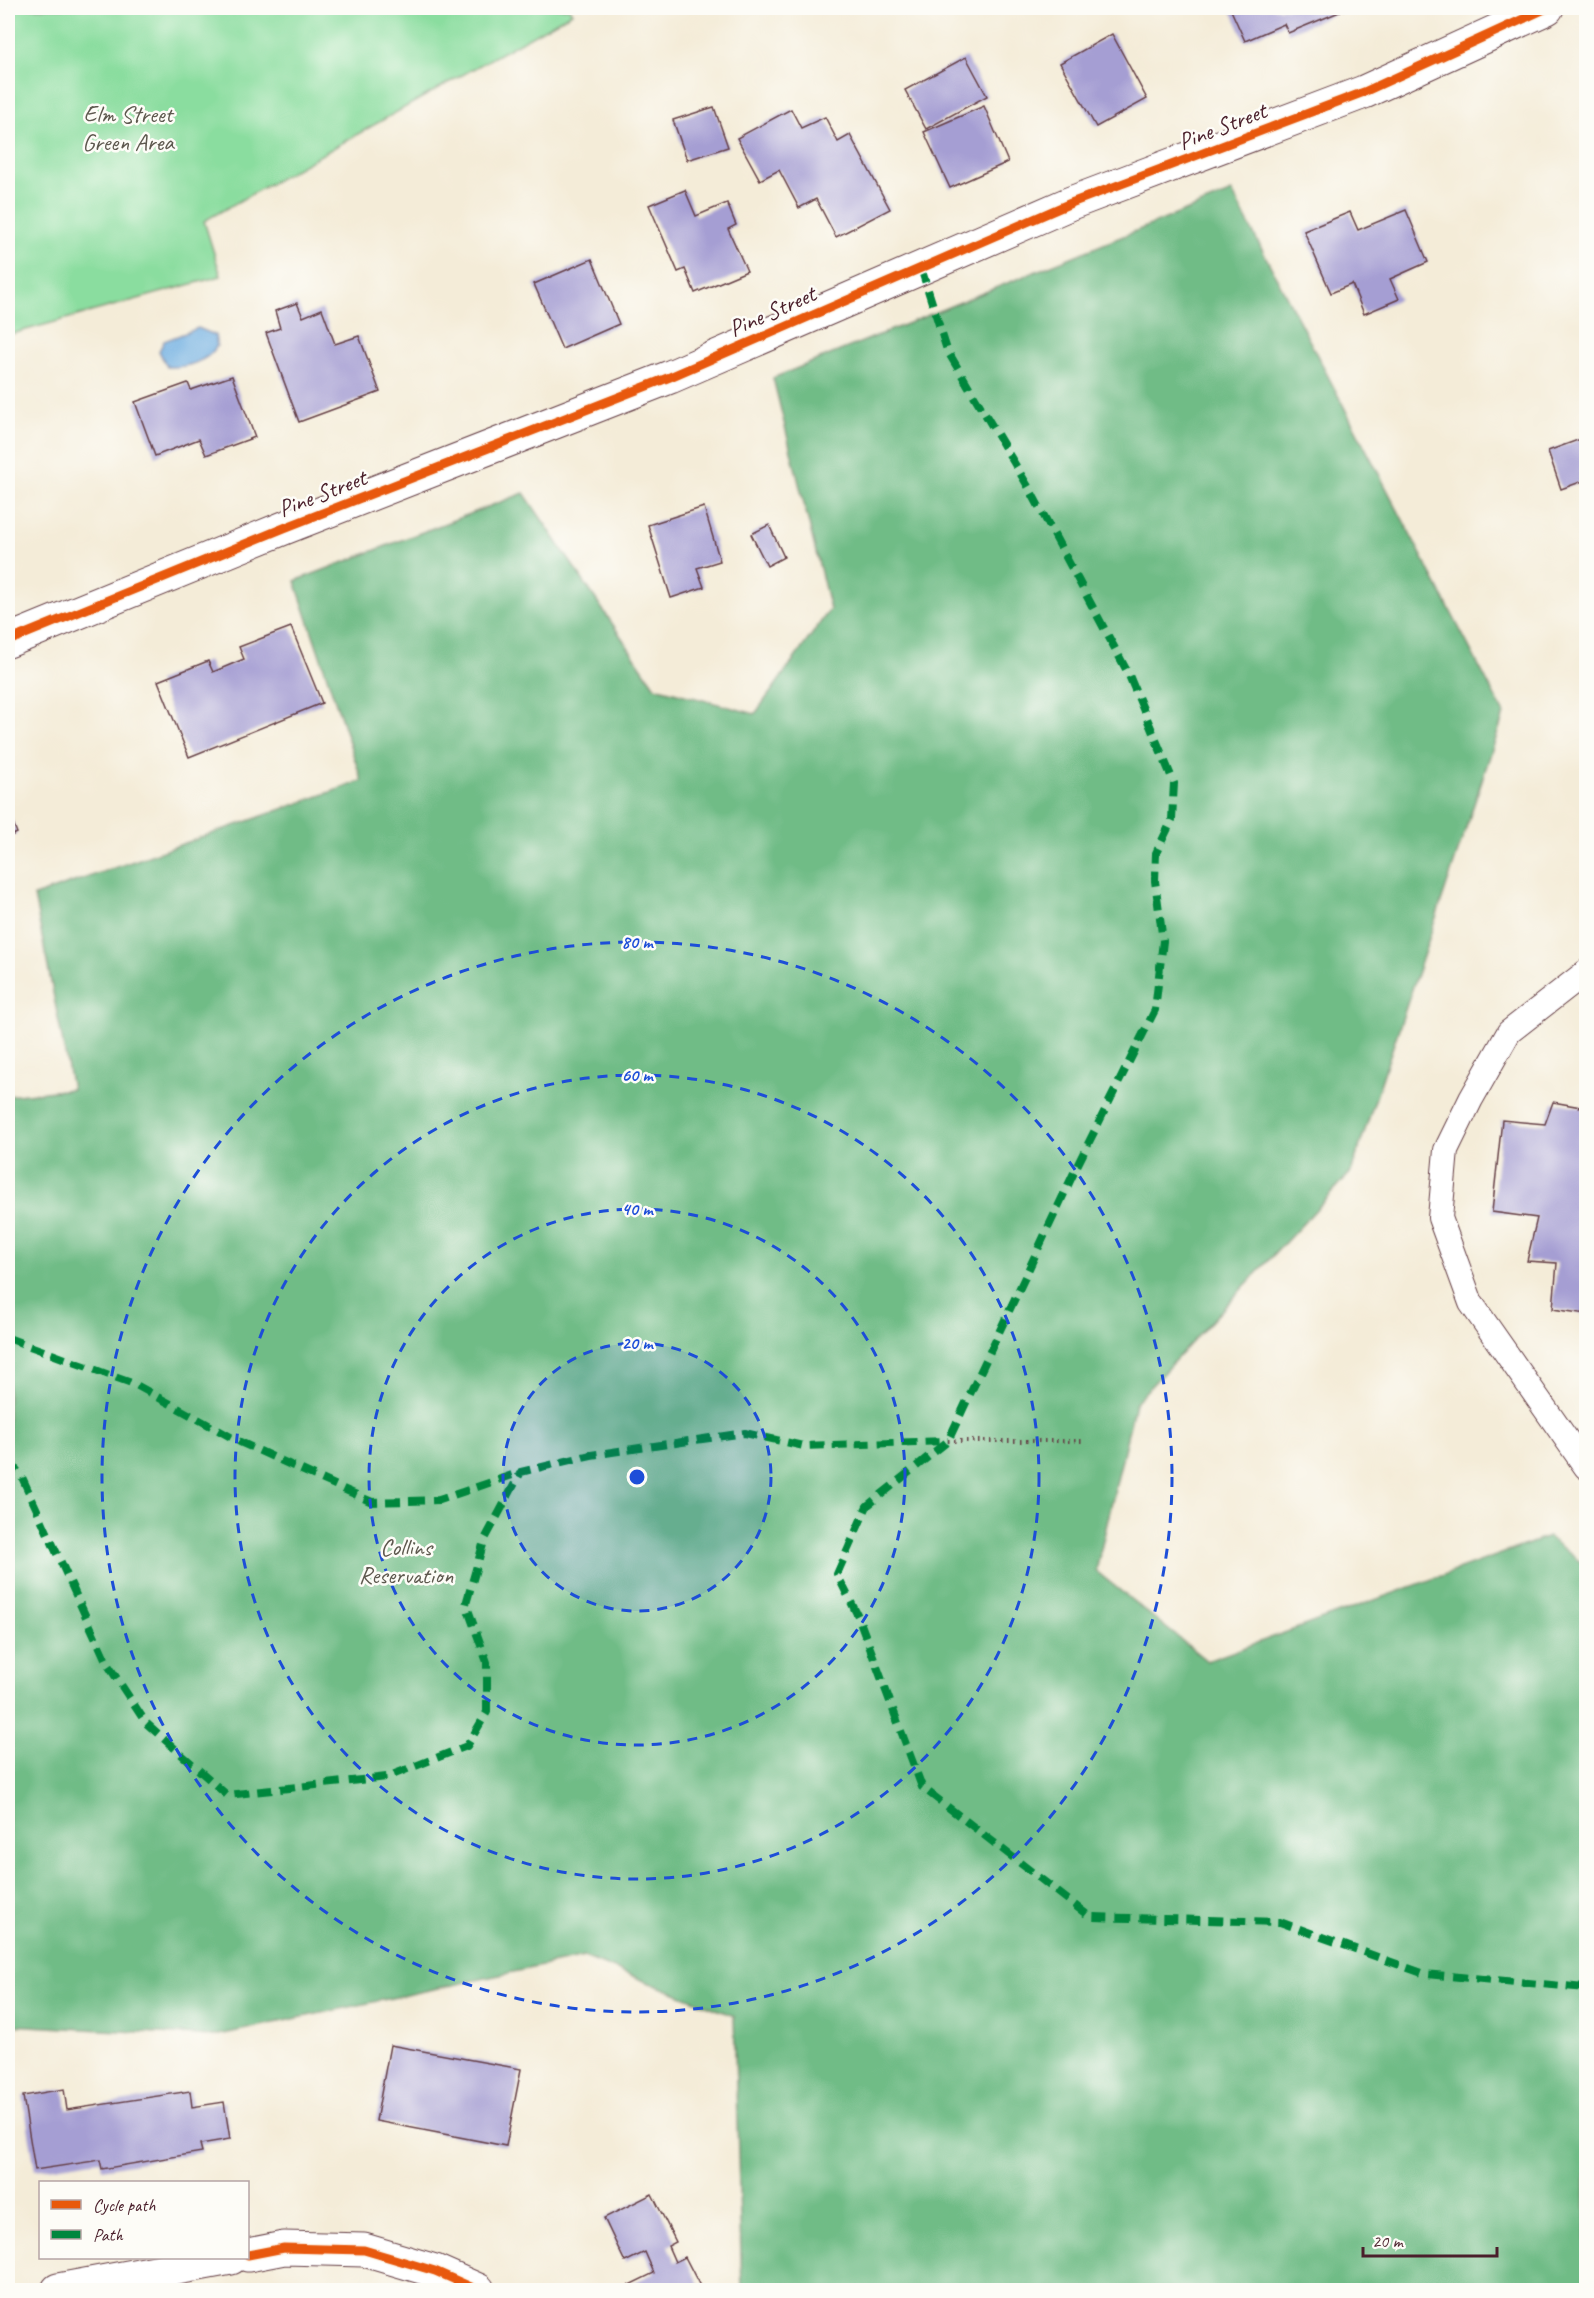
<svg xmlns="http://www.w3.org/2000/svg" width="1594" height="2298" viewBox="0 0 1594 2298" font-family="Caveat,sans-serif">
	<rect width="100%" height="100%" fill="#fdfcf7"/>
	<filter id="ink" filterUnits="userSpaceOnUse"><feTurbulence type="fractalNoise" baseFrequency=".0167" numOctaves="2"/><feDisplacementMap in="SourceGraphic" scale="12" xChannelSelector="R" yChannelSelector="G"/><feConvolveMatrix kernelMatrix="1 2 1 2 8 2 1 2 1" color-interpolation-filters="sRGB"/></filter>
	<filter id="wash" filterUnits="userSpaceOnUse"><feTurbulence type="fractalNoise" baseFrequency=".008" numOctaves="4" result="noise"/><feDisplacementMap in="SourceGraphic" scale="24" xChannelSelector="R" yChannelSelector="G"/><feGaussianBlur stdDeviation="1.35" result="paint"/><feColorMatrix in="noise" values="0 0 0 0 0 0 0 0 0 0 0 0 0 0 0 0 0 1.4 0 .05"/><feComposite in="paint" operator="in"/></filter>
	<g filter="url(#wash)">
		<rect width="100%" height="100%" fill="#f4ecd8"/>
		<!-- green -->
		<path fill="#8add9f" stroke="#6a7e65" stroke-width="1.5" d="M8 8H569L572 13 204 221 221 276 8 335Z"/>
		<!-- forest -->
		<path fill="#6fbc86" stroke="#5c6e58" stroke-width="1.5" d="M1232 192 1504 714 1351 1172 1135 1403 1096 1571 1207 1661 1548 1537 1586 1566V2290H742L734 2016 584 1957 214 2036 10 2025 8 1997V1096L72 1089 34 896 362 781 295 581 524 493 655 687 755 714 830 609 773 378Z"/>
		<!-- water -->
		<path fill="#6dade1" stroke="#5c6686" stroke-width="1.5" d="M198 328 215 335 217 346C207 362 186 368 167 367L159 351 164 341Z"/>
		<g id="blocks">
			<!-- building -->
			<g fill="#a59ed3">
				<path d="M1230 8H1349L1288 33 1284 24 1245 41Z"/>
				<path d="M1112 34 1147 99 1096 127 1060 63Z"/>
				<path d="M966 57 987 96 926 129 905 90Z"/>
				<path d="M984 106 1008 162 950 188 924 132Z"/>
				<path d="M714 107 728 147 687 160 673 120Z"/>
				<path d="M791 109 801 128 825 117 838 142 850 135 890 209 836 237 816 199 799 208 779 170 760 180 737 138Z"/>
				<path d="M685 190 696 216 727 203 736 225 728 229 747 271 695 293 685 269 678 272 649 205Z"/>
				<path d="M1406 210 1428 262 1390 279 1399 299 1364 314 1352 284 1331 293 1304 231 1350 212 1358 230Z"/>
				<path d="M592 259 619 324 562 349 534 284Z"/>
				<path d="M297 303 303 317 322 309 335 344 359 336 380 392 299 422 266 333 280 328 275 311Z"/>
				<path d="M232 376 255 437 206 455 199 439 155 456 135 402 188 383 191 390Z"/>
				<path d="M1586 437V480L1561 489 1548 451Z"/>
				<path d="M704 507 720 561 697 568 704 587 671 598 648 525Z"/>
				<path d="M769 525 784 557 767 566 751 534Z"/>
				<path d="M291 627 322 703 189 757 158 681 208 661 213 672 244 659 239 647Z"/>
				<path d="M8 810 17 833 8 837Z"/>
				<path d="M1553 1102 1586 1108V1314L1553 1309 1557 1263 1527 1261 1537 1218 1492 1212 1502 1120 1545 1124Z"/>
				<path d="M390 2045 521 2069 506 2146 376 2121Z"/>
				<path d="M64 2089 67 2110 190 2091 192 2107 224 2102 230 2139 200 2144 202 2152 102 2169 100 2160 35 2170 23 2096Z"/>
				<path d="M652 2194 676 2242 668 2246 675 2262 685 2257 702 2290H629L627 2286 654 2273 645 2252 625 2262 604 2218Z"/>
			</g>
		</g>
	</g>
	<g filter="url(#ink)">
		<use href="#blocks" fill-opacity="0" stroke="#643e45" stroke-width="1.5"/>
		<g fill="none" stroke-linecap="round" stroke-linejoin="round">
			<!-- service casing -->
			<g stroke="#643e45" stroke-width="26">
				<path id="service" d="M1586 972 1509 1032 1471 1099 1446 1150 1440 1218 1471 1303 1586 1467"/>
			</g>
			<!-- minor casing -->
			<g stroke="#643e45" stroke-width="35">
				<g id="minor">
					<path d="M8 641 284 528 670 377 1071 203 1364 92 1547 8"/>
					<path d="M248 2255 284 2248 364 2250 435 2271 478 2290"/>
					<path d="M58 2290 231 2258"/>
				</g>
			</g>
			<!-- path -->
			<path stroke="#643e45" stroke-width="4" stroke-dasharray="1.5 4.5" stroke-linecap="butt" d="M948 1441H1082"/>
			<!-- service -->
			<use href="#service" stroke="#fff" stroke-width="24"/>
			<!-- minor -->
			<use href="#minor" stroke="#fff" stroke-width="33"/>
			<!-- quiet -->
			<g stroke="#00873e" stroke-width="8" stroke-dasharray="15 8" stroke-linecap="butt">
				<path d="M921 268 947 350 1029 488 1128 673 1174 783 1172 820 1156 853 1155 881 1163 941 1155 1010 1078 1164 948 1441 867 1506 837 1574 858 1616 922 1787 1090 1917 1280 1922 1425 1974 1586 1988"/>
				<path d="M8 1338 134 1384 240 1442 372 1502 439 1500 521 1472"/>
				<path d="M8 1460 21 1475 108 1665 146 1723 227 1795 387 1777 467 1746 487 1712V1662L466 1604 484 1541 521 1472 591 1455 745 1433 803 1446 948 1441"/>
			</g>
			<!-- cycleway casing -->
			<g stroke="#fdfcf7" stroke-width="13">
				<g id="cycleway">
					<path d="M8 641 284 528 670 377 1071 203 1364 92 1547 8"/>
					<path d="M248 2255 284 2248 364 2250 435 2271 478 2290"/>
				</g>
			</g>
			<!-- cycleway -->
			<use href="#cycleway" stroke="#e8590c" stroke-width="9"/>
		</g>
	</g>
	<!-- distance rings -->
	<circle cx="637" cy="1477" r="134" fill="#1d4ed8" fill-opacity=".12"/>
	<g fill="none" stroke="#1d4ed8" stroke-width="3" stroke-dasharray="10 8">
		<circle cx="637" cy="1477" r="134"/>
		<circle cx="637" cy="1477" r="268"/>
		<circle cx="637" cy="1477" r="402"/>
		<circle cx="637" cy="1477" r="535"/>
	</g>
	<g text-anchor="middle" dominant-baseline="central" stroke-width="5" stroke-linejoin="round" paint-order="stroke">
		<!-- park labels -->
		<g font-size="24" fill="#5d584e" stroke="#fdfcf7">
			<text x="128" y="114">Elm Street<tspan x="128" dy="28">Green Area</tspan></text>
			<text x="406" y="1547">Collins<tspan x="406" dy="28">Reservation</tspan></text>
		</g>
		<!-- street labels -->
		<g font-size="24" fill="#4a1f2b" stroke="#fdfcf7">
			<text transform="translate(1222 126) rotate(-21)">Pine Street</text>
			<text transform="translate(772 311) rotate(-24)">Pine Street</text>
			<text transform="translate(322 493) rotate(-21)">Pine Street</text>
		</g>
	</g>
	<circle cx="637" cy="1477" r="9" fill="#1d4ed8" stroke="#fdfcf7" stroke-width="3"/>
	<g font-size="18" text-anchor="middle" font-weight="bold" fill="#1d4ed8" stroke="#fdfcf7" stroke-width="5" stroke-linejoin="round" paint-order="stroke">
		<text x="637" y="948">80 m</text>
		<text x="637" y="1081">60 m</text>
		<text x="637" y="1215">40 m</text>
		<text x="637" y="1349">20 m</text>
	</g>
	<!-- margin -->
	<rect width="1594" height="2298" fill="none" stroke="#fdfcf7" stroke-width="30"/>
	<!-- legend -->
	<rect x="39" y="2181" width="210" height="78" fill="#fdfcf7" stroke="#b5a4a5" stroke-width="1.5"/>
	<rect x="51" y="2200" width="30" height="9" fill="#e8590c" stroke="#b5a4a5" stroke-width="1.5"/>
	<text x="93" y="2211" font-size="18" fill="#4a1f2b">Cycle path</text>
	<rect x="51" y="2230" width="30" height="9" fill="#00873e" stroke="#b5a4a5" stroke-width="1.5"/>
	<text x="93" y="2241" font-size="18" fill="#4a1f2b">Path</text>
	<!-- scale -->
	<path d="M1363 2247v9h134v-9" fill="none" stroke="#4a1f2b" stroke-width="3"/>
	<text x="1372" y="2247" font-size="18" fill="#4a1f2b" stroke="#fdfcf7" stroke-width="4.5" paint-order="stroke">20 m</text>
</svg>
